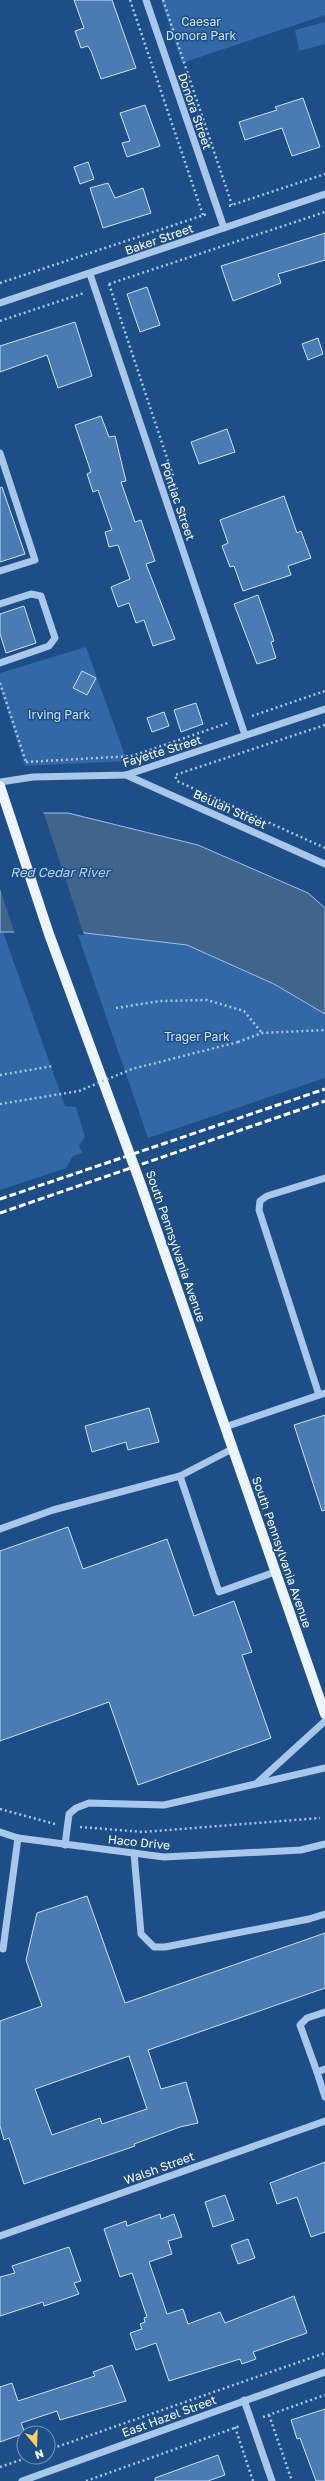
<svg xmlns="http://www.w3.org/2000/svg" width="325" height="2481" viewBox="0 0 325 2481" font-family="'Golos Text',sans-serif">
	<rect width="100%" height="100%" fill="#1e4e87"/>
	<!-- green -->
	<g fill="#3268a5">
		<path d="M161 0H325V15L182 63Z"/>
		<path d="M325 22V44L299 51 295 30Z"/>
		<path d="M86 647 127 761 25 766 0 687V673Z"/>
		<path d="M0 932H3L65 1106 76 1107 85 1137 79 1146 82 1153 73 1156 66 1168 0 1190Z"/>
		<path d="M77 932 187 945 274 984 321 1011 325 1014V1078L148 1138Z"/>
	</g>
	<!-- water -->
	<path fill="#41648d" stroke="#9bc2ec" d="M0 813H68L198 845 308 893 325 908V1014L274 984 187 945 77 932H0Z"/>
	<!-- pier -->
	<path fill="#1e4e87" d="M0 811H43L84 935 15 934 0 889Z"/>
	<!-- building -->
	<g fill="#4a7bb2" stroke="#cde1f8" fill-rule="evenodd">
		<path d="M74 0H112L136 68 101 79 91 51 88 46 81 48 75 31 84 28Z"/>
		<path d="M303 98 320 147 292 156 282 128 245 140 239 122 277 110 275 107Z"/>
		<path d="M145 105 160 146 127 157 122 143 130 141 120 113Z"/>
		<path d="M88 162 94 179 80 184 74 167Z"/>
		<path d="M108 183 115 198 143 188 151 213 103 228 90 188Z"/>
		<path d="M325 233V260L278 274 281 283 233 301 221 266Z"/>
		<path d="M147 287 160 325 140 332 127 294Z"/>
		<path d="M75 322 92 376 58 388 47 355 0 372V346Z"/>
		<path d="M318 338 323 354 308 360 302 344Z"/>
		<path d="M101 416 109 437 115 436 126 481 121 482 135 522 141 520 155 561 146 564 175 639 153 646 144 620 136 623 129 603 118 607 111 587 130 579 118 545 109 547 105 532 112 530 98 490 93 492 87 474 91 472 75 425Z"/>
		<path d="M227 429 235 452 199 464 191 442Z"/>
		<path d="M2 487 25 554 0 562V488Z"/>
		<path d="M284 496 297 533 301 531 311 558 288 566 291 575 243 591 234 566 230 567 222 546 228 543 220 520Z"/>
		<path d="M258 595 274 641 271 642 276 658 257 664 234 604Z"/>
		<path d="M24 606 36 643 6 653 0 634V614Z"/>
		<path d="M82 671 96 678 87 695 73 688Z"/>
		<path d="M196 703 203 724 181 732 174 710Z"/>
		<path d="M164 712 169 726 152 732 147 718Z"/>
		<path d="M149 1408 159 1442 128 1450 126 1442 92 1452 85 1426Z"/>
		<path d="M325 1415V1510L322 1511 294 1425Z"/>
		<path d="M68 1527 83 1569 167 1539 194 1616 234 1601 252 1652 242 1655 271 1738 138 1785 109 1702 0 1741V1551Z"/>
		<path d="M87 1896 125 2003 325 1933V1988L148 2050 161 2089 186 2082 198 2123 180 2127 134 2144 135 2146 24 2184 9 2138 4 2140 0 2126V2021L42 2006 26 1960 37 1913ZM129 2056 147 2109 102 2124 100 2118 52 2135 35 2089Z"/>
		<path d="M325 2162V2232L311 2237 297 2197 277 2204 270 2183Z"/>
		<path d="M225 2195 234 2220 213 2227 205 2202Z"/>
		<path d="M160 2214 161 2219 174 2214 182 2237 168 2241 172 2254 149 2262 167 2314 183 2309 188 2324 220 2312 225 2323 294 2296 307 2333 253 2352 256 2359 242 2364 240 2359 169 2381 156 2343 136 2350 130 2333 142 2329 140 2324 145 2322 144 2318 147 2317 132 2273 120 2277 104 2229 126 2221 127 2226Z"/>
		<path d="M248 2239 255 2258 238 2264 231 2245Z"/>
		<path d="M69 2247 81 2281 74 2283 79 2294 44 2306 43 2302 0 2316V2277L15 2273 12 2266Z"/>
		<path d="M112 2365 126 2401 60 2420 57 2411 21 2423 25 2433 0 2442V2387L12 2383 18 2401 95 2376 93 2372Z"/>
		<path d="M325 2409V2481H316L300 2438 297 2439 291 2420Z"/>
		<path d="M218 2455 225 2475 208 2481H155V2478Z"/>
	</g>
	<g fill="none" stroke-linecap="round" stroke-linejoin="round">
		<!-- path -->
		<g stroke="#a8c7eb" stroke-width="2.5" stroke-dasharray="2 3" stroke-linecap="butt">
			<path d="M130 0 203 215"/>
			<path d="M163 0 232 205"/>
			<path d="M229 206 325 174"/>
			<path d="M0 283 207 214"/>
			<path d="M109 284 173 476"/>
			<path d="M109 284 325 212"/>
			<path d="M0 321 84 293"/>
			<path d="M0 683 26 762"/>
			<path d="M252 716 325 691"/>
			<path d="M325 725 175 775 177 781 325 848"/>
			<path d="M26 762 132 756 228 723"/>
			<path d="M116 1008 160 1001 207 1000 244 1011 262 1033"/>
			<path d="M238 1042 262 1033 325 1030"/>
			<path d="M0 1075 53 1066"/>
			<path d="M0 1809 55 1824"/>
			<path d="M80 1827 143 1832 320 1818"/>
			<path d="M269 2415 292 2481"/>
			<path d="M263 2417 325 2395"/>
			<path d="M235 2427 253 2481"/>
			<path d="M48 2450 325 2353"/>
			<path d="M0 2467 29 2457"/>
			<path d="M86 2481 240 2426"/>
		</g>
		<!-- minor -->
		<g stroke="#a8c7eb" stroke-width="7">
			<path d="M146 0 224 228"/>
			<path d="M90 274 245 735"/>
			<path d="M0 303 325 194"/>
			<path d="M0 453 35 560 0 571"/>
			<path d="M0 604 31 594 41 596 55 638 49 646 0 663"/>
			<path d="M126 775 325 864"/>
			<path d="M0 782 33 777 126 775 325 709"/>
			<path d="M319 1395 259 1210 260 1201 267 1196 325 1178"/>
			<path d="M225 1427 325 1393"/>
			<path d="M180 1476 219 1592 275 1572"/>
			<path d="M0 1529 53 1510 180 1476 232 1449"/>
			<path d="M257 1783 325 1721"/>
			<path d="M0 1832 18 1838 164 1857 301 1850 325 1844"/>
			<path d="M65 1845 69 1814 76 1808 89 1803 164 1805 325 1768"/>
			<path d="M134 1853 141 1934 154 1947H165L309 1919 325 1914"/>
			<path d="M3 1949 18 1838"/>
			<path d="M325 2012 307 2018 300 2025 317 2072 325 2069"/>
			<path d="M317 2072 325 2097"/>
			<path d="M0 2236 325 2121"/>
			<path d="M244 2400 272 2481"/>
			<path d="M22 2481 325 2372"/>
		</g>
		<!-- major -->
		<path stroke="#ecf4fe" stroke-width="10" d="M0 786 49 934 141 1185 325 1714"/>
		<!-- rail -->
		<g stroke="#fff" stroke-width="3" stroke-dasharray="7 3" stroke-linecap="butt">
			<path d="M0 1199 325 1089"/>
			<path d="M0 1213 325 1101"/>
		</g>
		<!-- path-bridge -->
		<path stroke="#a8c7eb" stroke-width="2.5" stroke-dasharray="2 3" stroke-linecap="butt" d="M0 1104 79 1091 132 1069 238 1042"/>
	</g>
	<g text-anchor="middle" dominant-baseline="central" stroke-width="3" stroke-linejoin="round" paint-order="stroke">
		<!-- park labels -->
		<g font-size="12" fill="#cde1f8" stroke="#1e4e87">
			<text x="201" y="21">Caesar<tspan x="201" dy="14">Donora Park</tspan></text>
			<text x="59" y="714">Irving Park</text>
			<text x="197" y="1036">Trager Park</text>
		</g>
		<!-- street labels -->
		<g font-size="12" fill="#fff" stroke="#1e4e87">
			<text transform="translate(195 111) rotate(71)">Donora Street</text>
			<text transform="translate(159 239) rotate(-19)">Baker Street</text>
			<text transform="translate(178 501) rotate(71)">Pontiac Street</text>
			<text transform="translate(162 751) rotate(-17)">Fayette Street</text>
			<text transform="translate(230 809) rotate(24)">Beulah Street</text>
			<text transform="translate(176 1246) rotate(71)">South Pennsylvania Avenue</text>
			<text transform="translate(282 1552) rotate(71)">South Pennsylvania Avenue</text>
			<text transform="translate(139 1842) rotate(6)">Haco Drive</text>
			<text transform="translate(159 2168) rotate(-20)">Walsh Street</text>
			<text transform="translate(169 2416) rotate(-20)">East Hazel Street</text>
		</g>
		<!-- water labels -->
		<g font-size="13" font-style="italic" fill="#b3d1f2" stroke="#1e4e87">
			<text x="60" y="872">Red Cedar River</text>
		</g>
	</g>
	<!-- north arrow -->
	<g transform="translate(36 2445) rotate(161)"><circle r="19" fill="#1e4e87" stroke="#7895b7"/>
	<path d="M0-3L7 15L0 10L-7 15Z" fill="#facd67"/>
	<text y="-6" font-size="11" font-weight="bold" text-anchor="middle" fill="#ffffff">N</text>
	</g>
</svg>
